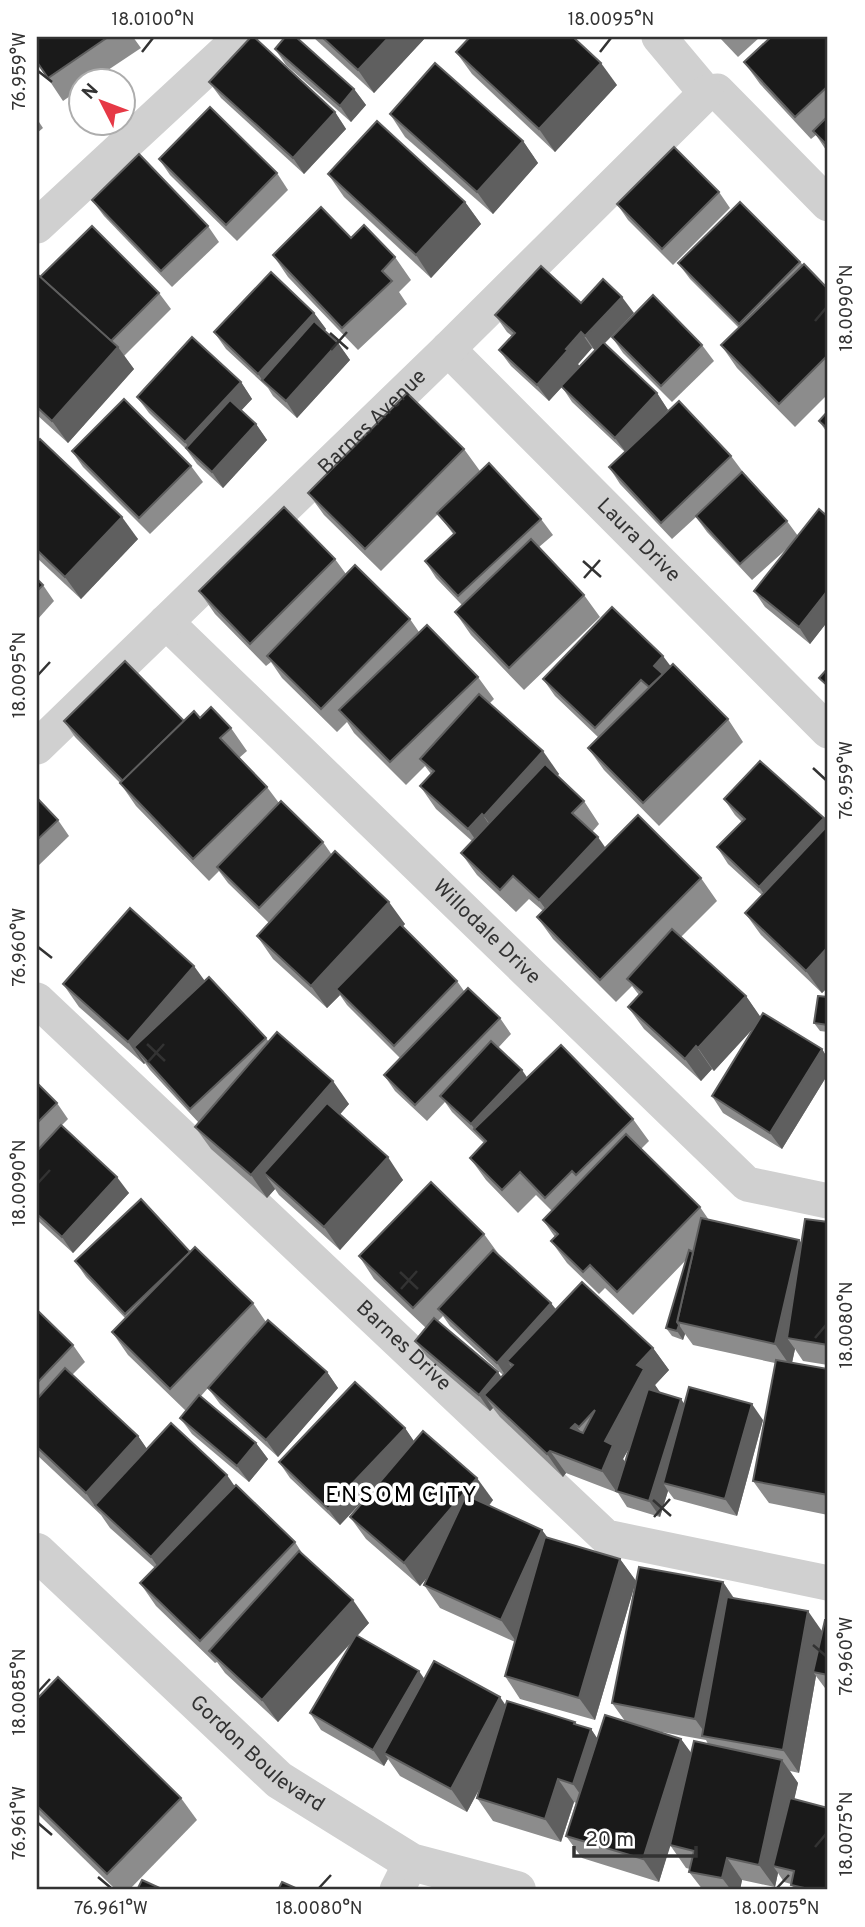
<svg xmlns="http://www.w3.org/2000/svg" width="865" height="1927" viewBox="0 0 865 1927" font-family="Overpass,sans-serif">
	<rect width="100%" height="100%" fill="#fff"/>
	<g fill="none" stroke-linecap="round" stroke-linejoin="round">
		<!-- minor -->
		<g stroke="#d0d0d0" stroke-width="35">
			<path d="M659 37 706 93 717 91 828 204"/>
			<path d="M37 226 241 37"/>
			<path id="s1" d="M448 349 828 731"/>
			<path id="s2" d="M166 622 747 1184 828 1201"/>
			<path id="s3" d="M37 747 448 349 706 93"/>
			<path id="s4" d="M37 1000 606 1537 828 1583"/>
			<path d="M397 1890 411 1862"/>
		</g>
		<!-- tertiary -->
		<path stroke="#d0d0d0" stroke-width="38" id="s5" d="M37 1552 279 1780 411 1862 517 1890"/>
	</g>
	<!-- wall -->
	<g fill="#8c8c8c" fill-rule="evenodd">
		<path d="M37 37H133L141 48 93 80H80V89L63 101 37 62Z"/>
		<path d="M313 37H426L374 93Z"/>
		<path d="M719 37H760L738 57Z"/>
		<path d="M828 37V153L816 135 811 139 760 84 744 62Z"/>
		<path d="M275 49 354 89 366 105 351 122 286 65Z"/>
		<path d="M456 52 617 85 555 152 472 74Z"/>
		<path d="M209 82 335 112 346 129 304 174 221 98Z"/>
		<path d="M390 114 523 141 538 163 493 214 405 137Z"/>
		<path d="M37 119 43 128 37 133Z"/>
		<path d="M159 159 277 173 288 190 237 241 170 175Z"/>
		<path d="M328 174 465 202 481 224 431 278 344 197Z"/>
		<path d="M719 192 730 208 673 265 628 220 617 204Z"/>
		<path d="M92 200 208 226 219 242 172 287 104 216Z"/>
		<path d="M351 238 395 257 411 280 399 292 407 304 358 350 288 277 273 255Z"/>
		<path d="M800 262 828 289V394L795 427 737 368 721 345 739 328 690 279 678 263Z"/>
		<path d="M37 274 40 277 159 293 171 309 124 356 134 369 68 443 37 415Z"/>
		<path d="M581 303 634 313 604 344 657 393 668 410 659 420 731 456 743 472 787 521 798 536 828 517V621L810 644 765 607 754 591 791 545 752 580 707 532 696 517 672 539 620 484 609 467 625 452 572 402 562 387 549 401 511 366 499 350 512 336 507 332 495 315ZM592 348 595 350 579 366 578 364Z"/>
		<path d="M314 313 326 329 324 331 338 343 350 360 297 418 273 396 268 388 226 349 214 332Z"/>
		<path d="M612 337 702 345 714 361 672 402 623 353Z"/>
		<path d="M241 382 252 399 241 410 256 424 267 440 223 488 197 464 186 449 149 413 137 397Z"/>
		<path d="M828 411V434L819 421Z"/>
		<path d="M37 442 138 539 81 599 37 558Z"/>
		<path d="M464 449 480 471 458 494 541 519 553 535 539 547 584 595 600 617 524 690 471 635 455 612 462 605 436 578 425 561 454 535 438 514 381 571 324 515 308 493Z"/>
		<path d="M72 451 191 466 203 482 150 534 83 467Z"/>
		<path d="M335 559 346 574 410 619 419 632 478 677 494 699 490 703 559 774 557 776 584 801 599 824 592 832 605 848 701 878 717 901 681 937 746 996 760 1017 822 1049 828 1059V1074L782 1149 723 1113 712 1096 755 1026 714 1071 712 1069 701 1081 644 1029 628 1007 639 995 632 986 616 1002 553 939 537 917 543 911 529 899 516 912 477 875 461 853 472 841 436 809 420 786 431 774 425 766 406 785 354 733 347 722 337 732 282 678 271 662 266 666 215 614 199 591Z"/>
		<path d="M37 579 43 585 54 601 37 620Z"/>
		<path d="M670 666 728 719 743 742 659 826 604 770 588 748 598 737 555 696 543 679Z"/>
		<path d="M200 718 231 728 247 751 239 758 267 787 279 803 323 842 332 855 405 924 402 927 457 981 464 991 500 1018 511 1034 498 1048 527 1078 633 1119 649 1141 641 1149 700 1207 709 1220 799 1240 802 1243 828 1222V1365L803 1361 795 1349 792 1363 828 1369V1515L769 1503 753 1481 775 1363 693 1345 685 1334 683 1340 672 1336 666 1328 686 1260 633 1315 605 1288 599 1294 567 1263 551 1241 555 1237 543 1220 552 1211 536 1195 518 1213 486 1180 470 1158 484 1143 452 1112 445 1102 427 1121 395 1091 384 1075 400 1058 347 1005 340 995 327 1008 273 959 257 936 269 923 228 883 219 871 209 881 136 806 120 783 75 737 64 721H184Z"/>
		<path d="M37 798 58 820 69 836 37 867Z"/>
		<path d="M724 799 824 818 828 823V987L822 993 761 935 745 913 762 895 728 864 717 847 742 822 735 815Z"/>
		<path d="M205 981 266 1038 269 1042 349 1104 340 1114 403 1180 340 1250 279 1195 275 1189 267 1198 211 1149 195 1127 199 1123 150 1070 145 1063 144 1064 79 1007 63 984Z"/>
		<path d="M828 997V1032L820 1031 814 1023Z"/>
		<path d="M37 1083 57 1103 68 1119 62 1125 129 1193 73 1253 37 1220Z"/>
		<path d="M484 1234 500 1256 556 1309 653 1348 669 1370 655 1385 660 1393 684 1404 763 1420 737 1516 674 1499 668 1491 660 1517 627 1507 618 1493 566 1473 563 1477 500 1417 493 1408 490 1411 427 1357 415 1341 426 1328 374 1279 359 1256ZM443 1316 450 1326 503 1375 501 1377 438 1321ZM630 1447 625 1462 623 1459Z"/>
		<path d="M190 1252 253 1303 266 1322 327 1372 338 1388 278 1457 220 1404 208 1388 201 1396 256 1443 268 1459 249 1482 192 1434 180 1418 186 1411 128 1355 112 1332 125 1318 86 1277 75 1261Z"/>
		<path d="M37 1310 73 1345 85 1362 72 1375 138 1436 147 1449 234 1486 295 1542 304 1556 369 1623 357 1636 424 1679 506 1705 575 1722 577 1725 591 1729 597 1738 625 1721 612 1703 635 1584 595 1720 520 1699 505 1676 515 1642 440 1608 424 1585 429 1575 420 1586 366 1539 350 1517 368 1495 340 1525 290 1478 279 1462 405 1428 414 1442 493 1500 489 1506 542 1530 548 1538 620 1559 636 1581 723 1582 734 1598 822 1631 828 1620V1689L825 1688 816 1676 799 1773 790 1771 798 1783 794 1799 828 1890H795L791 1884 784 1882 778 1873 775 1887 742 1880 740 1890H703L689 1872 690 1869 686 1868 670 1845 659 1882 582 1858 566 1836 576 1803 574 1802 561 1842 493 1821 477 1798 481 1786 467 1812 400 1776 388 1759 384 1766 321 1730 310 1713 353 1641 278 1722 225 1673 217 1662 215 1663 156 1606 140 1583 155 1568 110 1528 101 1515 37 1455ZM656 1731 706 1740 708 1744 691 1753 681 1739Z"/>
		<path d="M37 1699 181 1798 197 1820 129 1890H116L37 1813Z"/>
	</g>
	<!-- shaded-wall -->
	<g fill="#5f5f5f">
		<path d="M389 37H426L374 93 358 70Z"/>
		<path d="M601 63 617 85 555 152 539 129Z"/>
		<path d="M354 89 366 105 351 122 340 106Z"/>
		<path d="M335 112 346 129 304 174 293 158Z"/>
		<path d="M523 141 538 163 493 214 477 192Z"/>
		<path d="M465 202 481 224 431 278 416 255Z"/>
		<path d="M622 297 634 313 596 352 585 336Z"/>
		<path d="M314 313 326 329 271 388 263 381 258 374Z"/>
		<path d="M581 332 592 348 578 364 580 367 549 401 537 385 566 349Z"/>
		<path d="M338 343 350 360 297 418 286 401Z"/>
		<path d="M118 347 134 369 68 443 52 421Z"/>
		<path d="M241 382 252 399 197 458 185 442Z"/>
		<path d="M657 393 668 410 627 454 615 438Z"/>
		<path d="M256 424 267 440 223 488 212 472Z"/>
		<path d="M122 517 138 539 81 599 65 577Z"/>
		<path d="M828 590V621L810 644 799 627Z"/>
		<path d="M663 656 675 672 667 680 654 666Z"/>
		<path d="M543 751 559 774 500 838 484 816Z"/>
		<path d="M482 814 498 837 484 852 468 829Z"/>
		<path d="M824 818 828 823V842L771 903 759 887Z"/>
		<path d="M598 837 614 860 555 922 539 900Z"/>
		<path d="M389 902 405 924 340 994 336 989 340 995 327 1008 311 986Z"/>
		<path d="M828 947V987L822 993 806 971Z"/>
		<path d="M194 966 210 988 134 1047 145 1063 144 1064 128 1042Z"/>
		<path d="M746 996 762 1019 714 1071 698 1048Z"/>
		<path d="M696 1046 712 1069 701 1081 685 1059Z"/>
		<path d="M822 1049 828 1059V1074L782 1149 770 1133Z"/>
		<path d="M522 1070 533 1086 475 1130 471 1124Z"/>
		<path d="M333 1081 349 1104 278 1186 264 1173 275 1189 267 1198 251 1175Z"/>
		<path d="M388 1157 403 1180 340 1250 324 1227Z"/>
		<path d="M117 1177 129 1193 73 1253 62 1237Z"/>
		<path d="M799 1240 815 1262 787 1338 795 1349 791 1367 775 1344Z"/>
		<path d="M551 1303 563 1319 513 1365 507 1361 515 1371 508 1379 497 1363Z"/>
		<path d="M679 1325 685 1334 683 1340 677 1331Z"/>
		<path d="M653 1348 669 1370 655 1385 660 1392 623 1459 629 1468 616 1491 618 1494 602 1471 605 1441 637 1365Z"/>
		<path d="M327 1372 338 1388 278 1457 266 1440Z"/>
		<path d="M498 1372 509 1388 484 1395 493 1408 490 1411 479 1395Z"/>
		<path d="M681 1399 692 1415 663 1483 668 1491 660 1517 649 1501Z"/>
		<path d="M752 1404 763 1420 737 1516 725 1499Z"/>
		<path d="M575 1424 591 1446 571 1428Z"/>
		<path d="M405 1428 416 1444 340 1525 328 1509Z"/>
		<path d="M138 1436 154 1459 95 1505 101 1515 86 1493Z"/>
		<path d="M256 1443 268 1459 249 1482 237 1466Z"/>
		<path d="M550 1451 566 1473 563 1477 547 1454Z"/>
		<path d="M227 1475 243 1498 167 1580 151 1557Z"/>
		<path d="M477 1478 493 1500 420 1586 404 1563Z"/>
		<path d="M542 1530 558 1553 517 1643 501 1620Z"/>
		<path d="M620 1559 636 1581 595 1720 579 1698Z"/>
		<path d="M723 1582 738 1605 708 1737 695 1719Z"/>
		<path d="M353 1600 369 1623 278 1722 262 1700Z"/>
		<path d="M808 1611 824 1634 813 1672 816 1676 799 1773 783 1750Z"/>
		<path d="M419 1671 430 1687 384 1753 388 1759 384 1766 373 1750Z"/>
		<path d="M500 1697 516 1720 467 1812 451 1789Z"/>
		<path d="M575 1722 587 1740 591 1729 606 1752 589 1807 573 1784Z"/>
		<path d="M681 1739 697 1761 659 1882 643 1859Z"/>
		<path d="M782 1760 798 1783 779 1867 773 1866 778 1873 775 1887 759 1865Z"/>
		<path d="M558 1779 574 1802 561 1842 545 1819Z"/>
		<path d="M727 1858 742 1880 740 1890H731L722 1878Z"/>
	</g>
	<!-- building -->
	<g fill="#1a1a1a" stroke="#5f5f5f" stroke-width="2" fill-rule="evenodd">
		<path d="M37 37H108L48 78 37 62Z"/>
		<path d="M251 37H254L335 112 293 158 209 82Z"/>
		<path d="M285 37H296L354 89 340 106 275 49Z"/>
		<path d="M322 37H389L358 70Z"/>
		<path d="M470 37H573L601 63 539 129 456 52Z"/>
		<path d="M771 37H828V86L795 117 744 62Z"/>
		<path d="M435 63 523 141 477 192 390 114Z"/>
		<path d="M210 107 277 173 226 225 159 159Z"/>
		<path d="M828 116V146L813 131Z"/>
		<path d="M377 121 465 202 416 255 328 174Z"/>
		<path d="M674 147 719 192 662 249 617 204Z"/>
		<path d="M139 154 208 226 161 271 92 200Z"/>
		<path d="M740 202 800 262 739 324 678 263Z"/>
		<path d="M321 207 351 238 364 225 395 257 382 271 392 281 342 328 273 255Z"/>
		<path d="M92 226 159 293 111 341 40 277Z"/>
		<path d="M804 264 828 289V355L779 404 721 345Z"/>
		<path d="M541 266 581 303 603 279 622 297 585 336 581 332 566 349 568 350 537 385 499 350 515 333 495 315Z"/>
		<path d="M271 272 314 313 258 374 214 332Z"/>
		<path d="M37 274 118 347 52 421 37 407Z"/>
		<path d="M653 295 702 345 661 386 612 337Z"/>
		<path d="M314 321 338 343 286 401 262 380Z"/>
		<path d="M192 337 241 382 185 442 137 397Z"/>
		<path d="M603 342 657 393 615 438 561 386Z"/>
		<path d="M407 393 464 449 365 549 308 493Z"/>
		<path d="M124 399 191 466 139 518 72 451Z"/>
		<path d="M230 400 256 424 212 472 186 448Z"/>
		<path d="M679 401 731 456 661 523 609 467Z"/>
		<path d="M828 411V429L819 421Z"/>
		<path d="M40 439 122 517 65 577 37 550V442Z"/>
		<path d="M489 463 541 519 458 596 425 561 455 533 437 513Z"/>
		<path d="M742 472 787 521 740 564 696 516Z"/>
		<path d="M284 507 335 559 250 644 199 591Z"/>
		<path d="M819 509 828 517V590L799 627 754 591Z"/>
		<path d="M531 539 584 595 509 668 455 612Z"/>
		<path d="M355 565 410 619 321 709 267 656Z"/>
		<path d="M37 579 43 585 37 591Z"/>
		<path d="M612 607 663 656 654 666 663 674 649 687 641 680 595 728 543 679Z"/>
		<path d="M427 625 478 677 390 762 339 710Z"/>
		<path d="M125 661 184 721 123 781 64 721Z"/>
		<path d="M673 664 728 719 643 803 588 748Z"/>
		<path d="M828 668V686L819 678Z"/>
		<path d="M479 694 543 751 484 816 482 814 468 829 420 786 434 771 420 759Z"/>
		<path d="M211 707 231 728 220 738 267 787 193 859 120 783 194 711 200 718Z"/>
		<path d="M760 761 824 818 759 887 717 847 745 819 724 799Z"/>
		<path d="M545 764 584 801 572 813 598 837 539 900 513 876 500 890 461 853Z"/>
		<path d="M37 798 58 820 37 840Z"/>
		<path d="M281 801 323 842 259 908 217 867Z"/>
		<path d="M638 815 701 878 600 980 537 917Z"/>
		<path d="M827 826 828 828V947L806 971 745 913Z"/>
		<path d="M335 851 389 902 311 986 257 936Z"/>
		<path d="M130 908 194 966 128 1042 63 984Z"/>
		<path d="M400 924 457 981 394 1046 336 989Z"/>
		<path d="M672 929 746 996 698 1048 696 1046 685 1059 628 1007 642 992 627 979Z"/>
		<path d="M209 977 266 1038 190 1109 134 1047Z"/>
		<path d="M468 988 500 1018 415 1105 384 1075Z"/>
		<path d="M818 996 828 997V1025L814 1023Z"/>
		<path d="M763 1013 822 1049 770 1133 712 1096Z"/>
		<path d="M277 1032 333 1081 251 1175 195 1127Z"/>
		<path d="M491 1041 522 1070 471 1124 440 1096Z"/>
		<path d="M561 1045 633 1119 576 1175 572 1171 545 1198 520 1172 502 1190 470 1158 486 1141 474 1129Z"/>
		<path d="M37 1083 57 1103 37 1123Z"/>
		<path d="M327 1103 388 1157 324 1227 264 1173Z"/>
		<path d="M61 1125 117 1177 62 1237 37 1214V1151Z"/>
		<path d="M626 1134 700 1207 617 1292 590 1265 583 1272 551 1241 558 1234 543 1220Z"/>
		<path d="M431 1182 484 1234 413 1308 359 1256Z"/>
		<path d="M141 1199 190 1252 125 1314 75 1261Z"/>
		<path d="M701 1218 799 1240 775 1344 677 1322Z"/>
		<path d="M805 1219 828 1222V1345L787 1338Z"/>
		<path d="M195 1247 253 1303 170 1389 112 1332Z"/>
		<path d="M493 1250 551 1303 497 1363 438 1309Z"/>
		<path d="M689 1250 693 1252 677 1322 679 1325 677 1331 666 1328Z"/>
		<path d="M582 1282 653 1348 637 1365 644 1369 605 1441 613 1445 602 1471 550 1451 547 1454 484 1395 513 1365 507 1361ZM595 1410 583 1433 571 1428 575 1424 579 1427Z"/>
		<path d="M37 1310 73 1345 37 1383Z"/>
		<path d="M434 1318 498 1372 479 1395 415 1341Z"/>
		<path d="M268 1320 327 1372 266 1440 208 1388Z"/>
		<path d="M776 1360 828 1369V1495L753 1481Z"/>
		<path d="M65 1368 138 1436 86 1493 37 1447V1399Z"/>
		<path d="M355 1382 405 1428 328 1509 279 1462Z"/>
		<path d="M689 1387 752 1404 725 1499 663 1483Z"/>
		<path d="M648 1389 681 1399 649 1501 616 1491Z"/>
		<path d="M199 1395 256 1443 237 1466 180 1418Z"/>
		<path d="M171 1423 227 1475 151 1557 95 1505Z"/>
		<path d="M423 1431 477 1478 404 1563 350 1517Z"/>
		<path d="M236 1485 295 1542 200 1641 140 1583Z"/>
		<path d="M466 1495 542 1530 501 1620 424 1585Z"/>
		<path d="M545 1537 620 1559 579 1698 505 1676Z"/>
		<path d="M299 1551 353 1600 262 1700 209 1651Z"/>
		<path d="M639 1567 723 1582 695 1719 612 1703Z"/>
		<path d="M727 1597 808 1611 783 1750 702 1736Z"/>
		<path d="M825 1620H828V1675L813 1672Z"/>
		<path d="M356 1635 419 1671 373 1750 310 1713Z"/>
		<path d="M434 1661 500 1697 451 1789 384 1753Z"/>
		<path d="M58 1677 181 1798 107 1874 37 1806V1699Z"/>
		<path d="M507 1701 575 1722 574 1724 591 1729 573 1784 558 1779 545 1819 477 1798Z"/>
		<path d="M605 1715 681 1739 643 1859 566 1836Z"/>
		<path d="M694 1741 782 1760 759 1865 727 1858 722 1878 689 1872 694 1851 670 1845Z"/>
		<path d="M790 1798 828 1808V1890H813L791 1885 794 1871 773 1866Z"/>
		<path d="M142 1880 164 1890H137Z"/>
		<path d="M282 1882 300 1890H278Z"/>
	</g>
	<!-- ticks -->
	<path fill="none" stroke="#333" stroke-width="2.5" d="M142 52 153 38M600 52 611 38M38 71 52 82M815 321 826 308M330 333 348 349M331 350 347 332M583 561 601 577M584 578 600 560M38 675 50 662M813 768 826 780M38 947 52 958M147 1044 165 1061M148 1062 164 1044M38 1183 50 1170M400 1272 418 1289M401 1289 417 1271M815 1338 826 1325M653 1500 671 1516M654 1517 670 1499M813 1645 826 1656M38 1692 50 1679M38 1823 52 1835M815 1847 826 1834M98 1877 111 1888M319 1888 331 1875M777 1888 789 1875"/>
	<g text-anchor="middle" dominant-baseline="central" stroke-width="7" stroke-linejoin="round" paint-order="stroke">
		<!-- street labels -->
		<g font-size="21" fill="#333" stroke="#fff">
			<text stroke="none"><textPath href="#s3" startOffset="467">Barnes Avenue</textPath></text>
			<text stroke="none"><textPath href="#s1" startOffset="270">Laura Drive</textPath></text>
			<text stroke="none"><textPath href="#s2" startOffset="446">Willodale Drive</textPath></text>
			<text stroke="none"><textPath href="#s4" startOffset="504">Barnes Drive</textPath></text>
			<text stroke="none"><textPath href="#s5" startOffset="299">Gordon Boulevard</textPath></text>
		</g>
		<!-- neighbourhood labels -->
		<g font-size="23" letter-spacing="2" fill="#000" stroke="#fff">
			<text x="402" y="1496">ENSOM CITY</text>
		</g>
	</g>
	<!-- border -->
	<rect width="865" height="1927" fill="none" stroke="#ffffff" stroke-width="77"/>
	<!-- north arrow -->
	<g transform="translate(102 102) rotate(312)"><circle r="33" fill="#ffffff" stroke="#adadad" stroke-width="2"/>
	<path d="M0-5L12 26L0 18L-12 26Z" fill="#e63946"/>
	<text y="-10" font-size="19" font-weight="bold" text-anchor="middle" fill="#333333">N</text>
	</g>
	<!-- scale -->
	<path d="M574 1846v10h122v-10" fill="none" stroke="#333333" stroke-width="3.5"/>
	<text x="585" y="1846" font-size="21" fill="#333333" stroke="#ffffff" stroke-width="5" paint-order="stroke">20 m</text>
	<rect x="38" y="38" width="788" height="1850" fill="none" stroke="#333" stroke-width="2.5"/>
	<g font-size="18" text-anchor="middle" fill="#333">
		<text x="153" y="25">18.0100°N</text>
		<text x="611" y="25">18.0095°N</text>
		<text transform="translate(19 71) rotate(-90)" y="6">76.959°W</text>
		<text transform="translate(846 308) rotate(-90)" y="6">18.0090°N</text>
		<text transform="translate(19 675) rotate(-90)" y="6">18.0095°N</text>
		<text transform="translate(846 780) rotate(-90)" y="6">76.959°W</text>
		<text transform="translate(19 947) rotate(-90)" y="6">76.960°W</text>
		<text transform="translate(19 1183) rotate(-90)" y="6">18.0090°N</text>
		<text transform="translate(846 1325) rotate(-90)" y="6">18.0080°N</text>
		<text transform="translate(846 1656) rotate(-90)" y="6">76.960°W</text>
		<text transform="translate(19 1692) rotate(-90)" y="6">18.0085°N</text>
		<text transform="translate(19 1823) rotate(-90)" y="6">76.961°W</text>
		<text transform="translate(846 1834) rotate(-90)" y="6">18.0075°N</text>
		<text x="111" y="1914">76.961°W</text>
		<text x="319" y="1914">18.0080°N</text>
		<text x="777" y="1914">18.0075°N</text>
	</g>
</svg>
